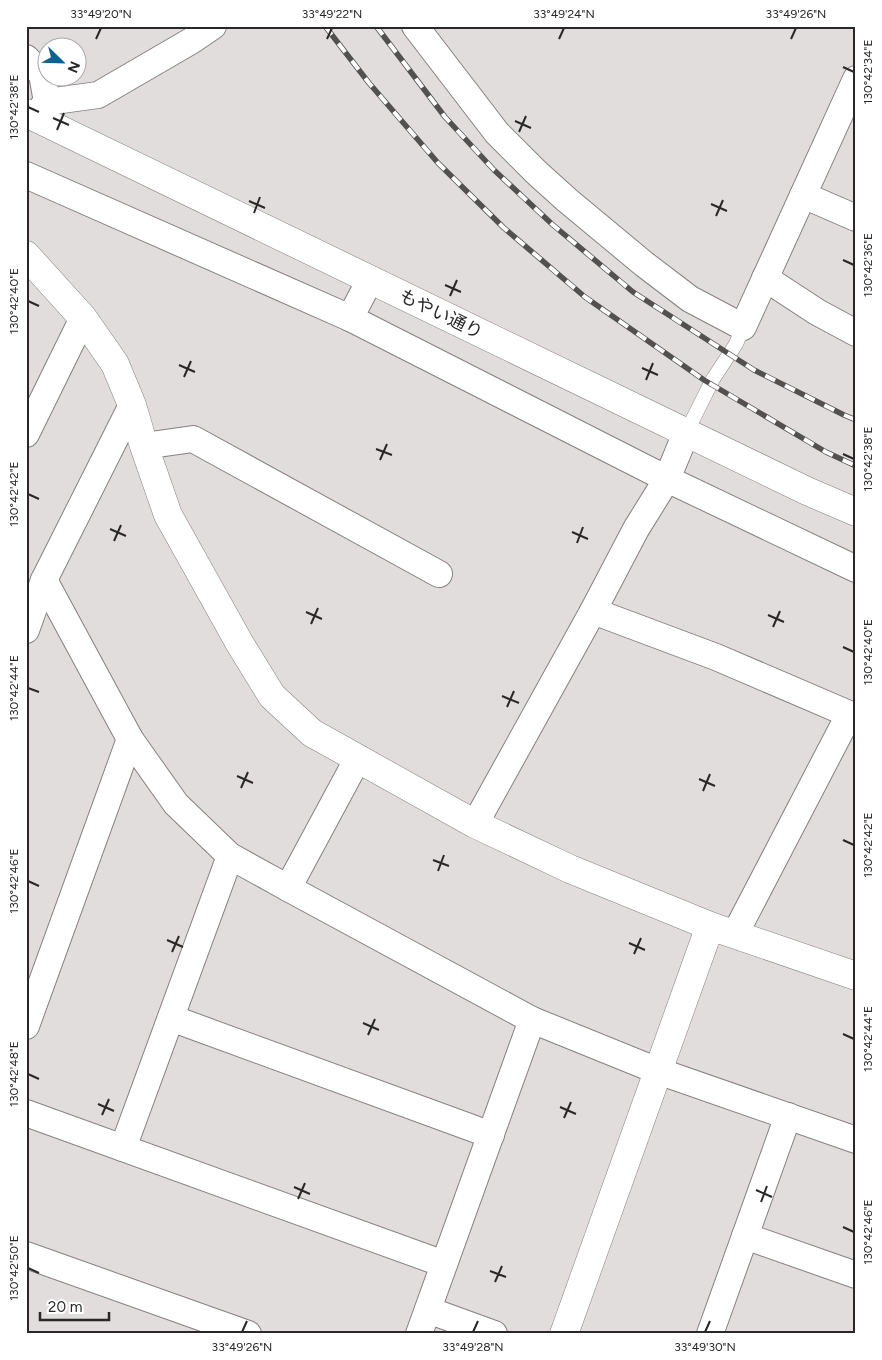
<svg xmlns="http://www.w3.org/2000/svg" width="882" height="1360" viewBox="0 0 882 1360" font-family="Figtree,'Noto Sans JP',sans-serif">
	<rect width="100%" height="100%" fill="#e2dddd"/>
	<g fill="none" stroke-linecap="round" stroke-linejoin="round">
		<!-- service casing -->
		<g stroke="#868181" stroke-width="15">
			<path id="service" d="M686 433 713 379 736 344 743 327"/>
		</g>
		<!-- minor casing -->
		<g stroke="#868181" stroke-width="28">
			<g id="minor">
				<path d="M415 26 497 133 537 173 567 200 644 264 690 299 743 327 856 79"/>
				<path d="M26 58 42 74 47 102"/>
				<path d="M33 117 47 102 98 95 191 41 213 26"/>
				<path d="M26 175 350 318 667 479 856 569"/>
				<path d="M803 195 856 218"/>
				<path d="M765 278 817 312 856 333"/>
				<path d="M350 318 370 280"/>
				<path d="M26 434 83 318"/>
				<path d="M144 446 193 439 439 574"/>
				<path d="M44 580 130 739 176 804 230 856 288 888 532 1020 658 1071 856 1140"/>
				<path d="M593 611 716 657 856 717"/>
				<path d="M26 630 44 580 132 405"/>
				<path d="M475 824 593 611 636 529 667 479 686 433"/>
				<path d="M288 888 358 758"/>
				<path d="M735 934 849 715"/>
				<path d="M171 1018 491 1135"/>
				<path d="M26 1026 130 739"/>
				<path d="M26 1113 444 1264"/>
				<path d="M123 1148 230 856"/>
				<path d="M745 1236 856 1275"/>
				<path d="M26 1255 248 1334"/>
				<path d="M428 1310 494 1334"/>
				<path d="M419 1334 532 1020"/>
				<path d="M710 1334 788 1116"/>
			</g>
		</g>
		<!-- tertiary casing -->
		<g stroke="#868181" stroke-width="29">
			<g id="tertiary">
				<path d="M26 113 807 491 856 512"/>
				<path d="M26 255 83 318 115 364 132 405 144 446 168 515 240 644 272 696 312 733 475 824 570 869 710 926 856 976"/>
				<path d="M564 1334 710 926"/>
			</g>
		</g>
		<!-- service -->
		<use href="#service" stroke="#fff" stroke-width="14"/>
		<!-- minor -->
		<use href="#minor" stroke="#fff" stroke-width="26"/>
		<!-- tertiary -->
		<use href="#tertiary" stroke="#fff" stroke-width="28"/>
		<!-- rail casing -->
		<g stroke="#535050" stroke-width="5.5">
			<g id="rail">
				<path d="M325 26 369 83 438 163 504 228 585 297 704 380 826 452 856 466"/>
				<path d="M376 26 445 117 494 170 553 225 633 292 754 370 844 415 856 420"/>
			</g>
		</g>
		<!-- rail -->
		<use href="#rail" stroke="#fff" stroke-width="4" stroke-dasharray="11" stroke-linecap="butt"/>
	</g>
	<!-- ticks -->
	<path fill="none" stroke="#292727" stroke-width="2" d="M96 39 101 28M327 39 332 28M559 39 564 28M791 39 796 28M843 67 854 72M28 107 39 112M53 118 69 125M515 121 531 128M57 130 64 113M519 132 526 116M249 201 265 208M711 204 727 211M254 213 260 197M716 216 723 200M843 260 854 265M445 285 461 292M450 296 457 280M28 301 39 306M179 365 195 372M642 368 658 375M184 377 191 361M646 380 653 363M376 449 392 455M843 454 854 459M380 460 387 444M28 494 39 499M110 529 126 536M572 532 588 539M114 541 121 525M577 543 583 527M306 612 322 619M768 615 784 622M311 624 318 608M773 627 780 611M843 647 854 652M28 688 39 692M502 696 519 703M507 707 514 691M237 776 253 783M699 779 715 786M241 788 248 772M703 791 710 774M843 840 854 845M433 860 449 866M438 871 444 855M28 881 39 886M167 940 183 947M629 943 645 950M172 952 179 936M634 954 641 938M363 1023 379 1030M843 1034 854 1039M368 1035 375 1019M28 1074 39 1079M98 1104 114 1111M560 1107 576 1114M102 1115 109 1099M564 1118 571 1102M294 1187 310 1194M756 1190 772 1197M298 1199 305 1183M761 1202 767 1186M843 1227 854 1232M28 1268 39 1273M490 1271 506 1277M495 1282 502 1266M242 1332 247 1321M473 1332 478 1321M705 1332 710 1321"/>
	<g text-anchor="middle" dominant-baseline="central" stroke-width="4.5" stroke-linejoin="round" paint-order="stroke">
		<!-- street labels -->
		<g font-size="18" fill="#292727" stroke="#fff">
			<text transform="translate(441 314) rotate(26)">もやい通り</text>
		</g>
	</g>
	<!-- border -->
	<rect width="882" height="1360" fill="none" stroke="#ffffff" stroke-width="55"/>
	<!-- north arrow -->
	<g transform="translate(62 62) rotate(113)"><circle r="24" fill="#ffffff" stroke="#a9a9a9"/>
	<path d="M0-4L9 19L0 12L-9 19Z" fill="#0a6192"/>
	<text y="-8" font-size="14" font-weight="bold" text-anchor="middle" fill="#292727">N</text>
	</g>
	<!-- scale -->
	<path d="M40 1312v8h69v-8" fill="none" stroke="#292727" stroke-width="2.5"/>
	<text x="48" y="1312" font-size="15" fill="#292727" stroke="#ffffff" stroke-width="4" paint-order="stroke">20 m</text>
	<rect x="28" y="28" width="826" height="1304" fill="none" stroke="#292727" stroke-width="2"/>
	<g font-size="12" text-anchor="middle" fill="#292727">
		<text x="101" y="18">33°49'20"N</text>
		<text x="332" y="18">33°49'22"N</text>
		<text x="564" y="18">33°49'24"N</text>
		<text x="796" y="18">33°49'26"N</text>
		<text transform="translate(868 72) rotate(-90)" y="4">130°42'34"E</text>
		<text transform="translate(14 107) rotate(-90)" y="4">130°42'38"E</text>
		<text transform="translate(868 265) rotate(-90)" y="4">130°42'36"E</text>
		<text transform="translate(14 301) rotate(-90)" y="4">130°42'40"E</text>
		<text transform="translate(868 459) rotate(-90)" y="4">130°42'38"E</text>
		<text transform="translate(14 494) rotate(-90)" y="4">130°42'42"E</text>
		<text transform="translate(868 652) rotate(-90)" y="4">130°42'40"E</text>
		<text transform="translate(14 688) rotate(-90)" y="4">130°42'44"E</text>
		<text transform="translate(868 845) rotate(-90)" y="4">130°42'42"E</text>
		<text transform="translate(14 881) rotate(-90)" y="4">130°42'46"E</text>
		<text transform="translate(868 1039) rotate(-90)" y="4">130°42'44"E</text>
		<text transform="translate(14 1074) rotate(-90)" y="4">130°42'48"E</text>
		<text transform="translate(868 1232) rotate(-90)" y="4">130°42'46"E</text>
		<text transform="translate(14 1268) rotate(-90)" y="4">130°42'50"E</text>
		<text x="242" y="1351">33°49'26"N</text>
		<text x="473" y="1351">33°49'28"N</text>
		<text x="705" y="1351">33°49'30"N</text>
	</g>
</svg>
